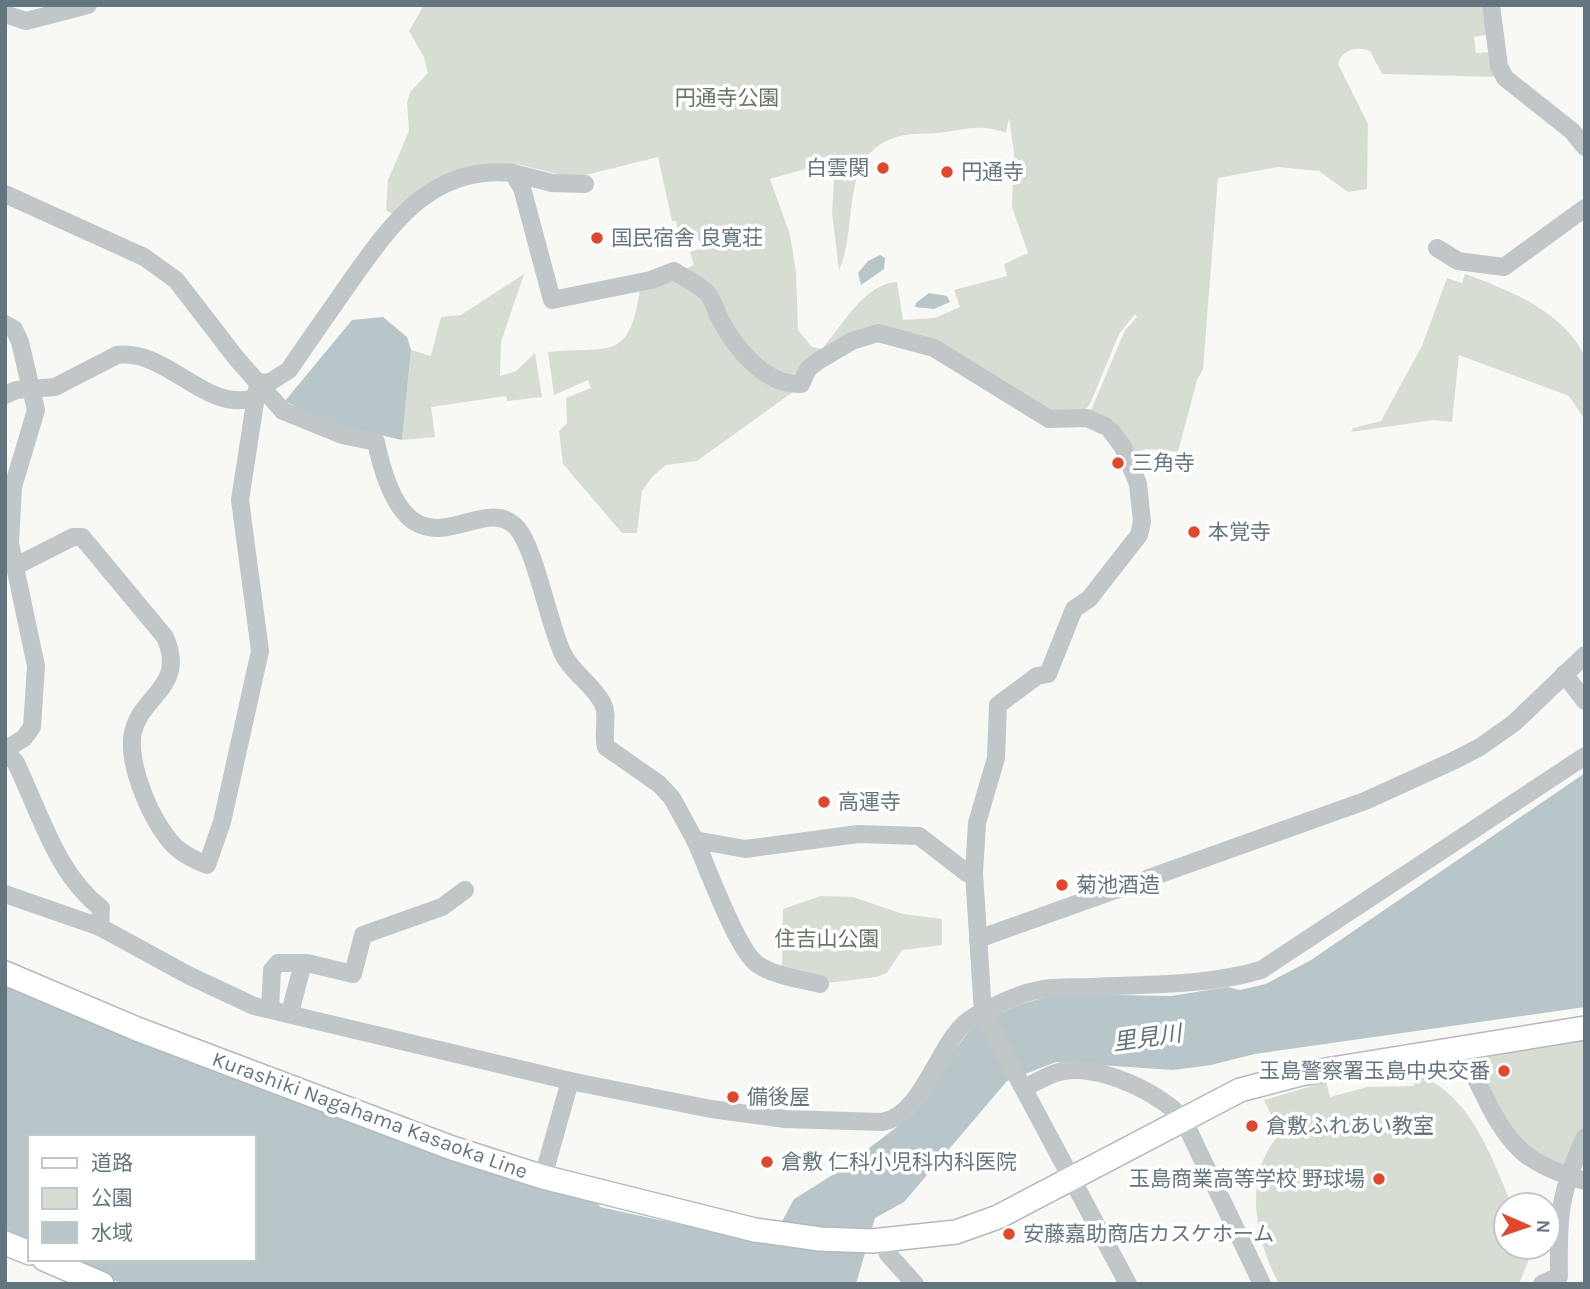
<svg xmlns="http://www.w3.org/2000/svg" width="1590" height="1289" viewBox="0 0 1590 1289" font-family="Karla,'Noto Sans JP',sans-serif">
	<rect width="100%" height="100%" fill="#f8f8f5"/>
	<!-- green -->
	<g fill="#d8ddd4" fill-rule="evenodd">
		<path d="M424 5H1487L1492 34 1474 37 1476 53 1493 52 1500 77 1382 74 1370 51C1357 46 1342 49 1338 64L1368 124 1367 189 1348 192 1319 171 1278 167 1218 178 1203 369 1197 380 1178 452 1147 449 1129 454 1089 415 1125 330 1137 317 1135 314 1119 334 1090 404 1082 413 1061 417 936 339 858 333 797 389 697 461 666 465 652 477 642 491 637 533H622L563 464 559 431 567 423 566 398 591 388 588 380 554 395 548 352C608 345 629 365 640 289L650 288 694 265 690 252 700 249 698 236 680 239 676 221H672L658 157 586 175 565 176 517 164 493 165 423 188 392 214 386 210 388 180 409 131 407 103 410 92 428 73 424 57 409 31ZM1009 118 1014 153 1012 207 1028 253 1004 264 1007 276 954 290 960 307 935 318 903 320 897 282C865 283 841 327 822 349L812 347 798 330 796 272 790 235 770 179 833 161 836 150 832 213 839 270C861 222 835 149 905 135 916 133 927 134 938 133 966 130 978 123 1006 133Z"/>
		<path d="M524 274 501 342 500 376 516 371 535 353 542 397 507 401 506 396 431 407 435 437 402 440 411 350 431 356 441 317 461 315Z"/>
		<path d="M1465 274C1508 290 1562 310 1584 355 1589 367 1585 405 1585 420L1569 396 1459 355 1452 422 1434 420 1351 432 1353 428 1381 421 1422 346 1447 278 1462 283Z"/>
		<path d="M821 896 853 897 903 914 942 919V945L902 950 887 973 876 977 820 984 782 974 783 909Z"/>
		<path d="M1585 1038V1137L1566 1176 1531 1160 1466 1058Z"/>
		<path d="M1415 1074C1470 1092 1491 1156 1512 1205H1506V1247H1530L1532 1252 1519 1284H1279C1255 1240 1242 1174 1280 1134L1264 1100 1326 1082 1330 1097 1367 1087 1414 1086Z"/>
	</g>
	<!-- water -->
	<g fill="#b8c6c9">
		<path d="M880 255 885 258 884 269 861 285 858 273 868 261Z"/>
		<path d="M929 293 947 296 950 302 934 309 915 307 916 303Z"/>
		<path d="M383 317 407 337 411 350 402 440 326 423 285 401 352 320Z"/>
		<path d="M1585 773V1007L1255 1054 1211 1065 1173 1070 1056 1062 1007 1081 904 1202 875 1218 856 1284H123L65 1259H254V1137H30V1244L5 1234V981L597 1202 600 1207 770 1244 794 1199 839 1171 898 1126 925 1095 930 1083 974 1025 1021 1004 1058 994 1171 996 1228 987 1240 990 1266 984 1311 960Z"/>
	</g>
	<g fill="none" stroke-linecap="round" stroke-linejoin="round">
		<!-- major casing -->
		<g stroke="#b3b9bc" stroke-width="26">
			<g id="major">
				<path d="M5 973 137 1029 452 1148 543 1177 755 1230 820 1239 872 1241 956 1232 998 1217 1240 1090 1301 1074 1585 1028"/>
				<path d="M5 1243 30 1253"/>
				<path d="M44 1259 102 1284"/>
			</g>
		</g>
		<!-- minor -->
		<g stroke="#c1c6c9" stroke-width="18">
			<path d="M1491 5 1499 66 1505 78 1572 131 1585 147"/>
			<path d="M5 14 26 21 88 5"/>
			<path d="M513 173 552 183 585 184"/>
			<path d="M5 194 144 257 176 280 237 359 283 411 342 435 376 442C409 598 479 485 517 528 535 548 549 625 563 654 572 673 594 685 603 704 609 717 602 733 606 747L659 784 672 798 695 840 745 849 858 834 919 836 967 873H974"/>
			<path d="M1437 248 1458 261 1504 267 1585 208"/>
			<path d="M5 324 14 329 20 342 36 410 13 487 10 543 36 666 32 727 24 738 5 750"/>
			<path d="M258 383 270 382 289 370C309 340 330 311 350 282 391 224 432 164 513 173L522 188 552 300 651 280 674 271C685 278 698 284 707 293 713 299 715 309 719 317 734 347 765 386 801 384L808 369 818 361 852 341 878 333 934 348 1049 419 1087 418 1105 426"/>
			<path d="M5 395 16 390 55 387 117 355C169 349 204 413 255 398"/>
			<path d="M1111 431 1123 447 1138 484 1142 522 1139 535 1089 599 1074 609 1048 674 1037 676 998 705 996 758 977 823 974 873 983 1013 1128 1284"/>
			<path d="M16 566 73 537H82L165 637C187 687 142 694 133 732 126 764 154 830 179 850 187 856 197 861 207 865L222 822 260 651 240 500 258 383"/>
			<path d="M1564 674 1585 701"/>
			<path d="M5 750 16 763C40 813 56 873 101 908L100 927"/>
			<path d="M695 840C707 866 737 950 757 964 774 976 800 979 820 984"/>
			<path d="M5 894 100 927 188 975 254 1006 570 1081 711 1109 785 1119 882 1122C926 1115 940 1033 975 1016 994 1006 1017 994 1038 990 1057 986 1073 988 1091 987 1147 984 1207 986 1261 970L1585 756"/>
			<path d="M978 939 1365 801 1455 760 1480 747 1514 723 1585 655"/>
			<path d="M270 1009 272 970 278 963H307L353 974 363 935 442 907 465 890"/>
			<path d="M290 1013 303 963"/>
			<path d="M1462 1047C1468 1064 1477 1081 1485 1097 1509 1148 1530 1166 1585 1181"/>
			<path d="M1024 1088C1035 1083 1047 1075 1059 1072 1095 1062 1160 1092 1183 1119L1262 1284"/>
			<path d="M543 1177 570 1081"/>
			<path d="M885 1240 888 1254 915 1284"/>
			<path d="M1542 1284 1559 1276C1558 1217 1559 1192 1585 1137"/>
		</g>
		<!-- major -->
		<use href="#major" stroke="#fff" stroke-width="23"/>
	</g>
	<!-- markers -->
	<g fill="#e54629" stroke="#fff" stroke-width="2.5">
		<circle cx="883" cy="168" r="7"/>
		<circle cx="947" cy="172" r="7"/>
		<circle cx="597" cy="238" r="7"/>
		<circle cx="1118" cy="463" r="7"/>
		<circle cx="1194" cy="532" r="7"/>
		<circle cx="824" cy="802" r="7"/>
		<circle cx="1062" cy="885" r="7"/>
		<circle cx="1504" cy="1071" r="7"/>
		<circle cx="733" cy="1097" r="7"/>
		<circle cx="1252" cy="1126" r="7"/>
		<circle cx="767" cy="1162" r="7"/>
		<circle cx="1379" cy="1179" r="7"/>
		<circle cx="1009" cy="1234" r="7"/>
	</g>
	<g text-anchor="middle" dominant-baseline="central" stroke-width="7" stroke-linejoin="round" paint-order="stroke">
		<!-- park labels -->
		<g font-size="21" fill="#677862" stroke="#fff">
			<text x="727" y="98">円通寺公園</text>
			<text x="827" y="939">住吉山公園</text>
		</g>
		<!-- poi labels -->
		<g font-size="21" fill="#637680" stroke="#fff" text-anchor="start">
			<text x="869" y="168" text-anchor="end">白雲関</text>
			<text x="961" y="172">円通寺</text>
			<text x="611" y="238">国民宿舎 良寛荘</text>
			<text x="1132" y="463">三角寺</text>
			<text x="1208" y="532">本覚寺</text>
			<text x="838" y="802">高運寺</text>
			<text x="1076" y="885">菊池酒造</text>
			<text x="1490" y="1071" text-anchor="end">玉島警察署玉島中央交番</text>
			<text x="747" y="1097">備後屋</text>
			<text x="1266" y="1126">倉敷ふれあい教室</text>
			<text x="781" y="1162">倉敷 仁科小児科内科医院</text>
			<text x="1365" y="1179" text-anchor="end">玉島商業高等学校 野球場</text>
			<text x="1023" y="1234">安藤嘉助商店カスケホーム</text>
		</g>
		<!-- street labels -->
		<g font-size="21" fill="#637680" stroke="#fff">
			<text transform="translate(370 1115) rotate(20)">Kurashiki Nagahama Kasaoka Line</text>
		</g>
		<!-- water labels -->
		<g font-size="23" font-style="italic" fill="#5e767b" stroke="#fff">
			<text transform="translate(1147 1038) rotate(-8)">里見川</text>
		</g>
	</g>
	<!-- border -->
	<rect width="1590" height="1289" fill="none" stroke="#637680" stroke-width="14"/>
	<!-- legend -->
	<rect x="28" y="1135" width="228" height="126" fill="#ffffff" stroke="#c1c8cc" stroke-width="2"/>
	<rect x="42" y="1158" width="35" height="10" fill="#ffffff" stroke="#c1c8cc" stroke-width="2"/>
	<text x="91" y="1170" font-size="21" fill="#637680">道路</text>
	<rect x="42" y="1188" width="35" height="21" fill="#d8ddd4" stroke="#c1c8cc" stroke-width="2"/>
	<text x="91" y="1205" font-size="21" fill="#637680">公園</text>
	<rect x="42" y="1222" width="35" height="21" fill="#b8c6c9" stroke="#c1c8cc" stroke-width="2"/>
	<text x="91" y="1240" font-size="21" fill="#637680">水域</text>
	<!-- north arrow -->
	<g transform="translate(1527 1226) rotate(92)"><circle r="33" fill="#ffffff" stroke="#c1c8cc" stroke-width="2"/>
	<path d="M0-5L12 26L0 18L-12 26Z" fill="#e54629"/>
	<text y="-10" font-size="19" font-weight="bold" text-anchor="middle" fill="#637680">N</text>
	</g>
</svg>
